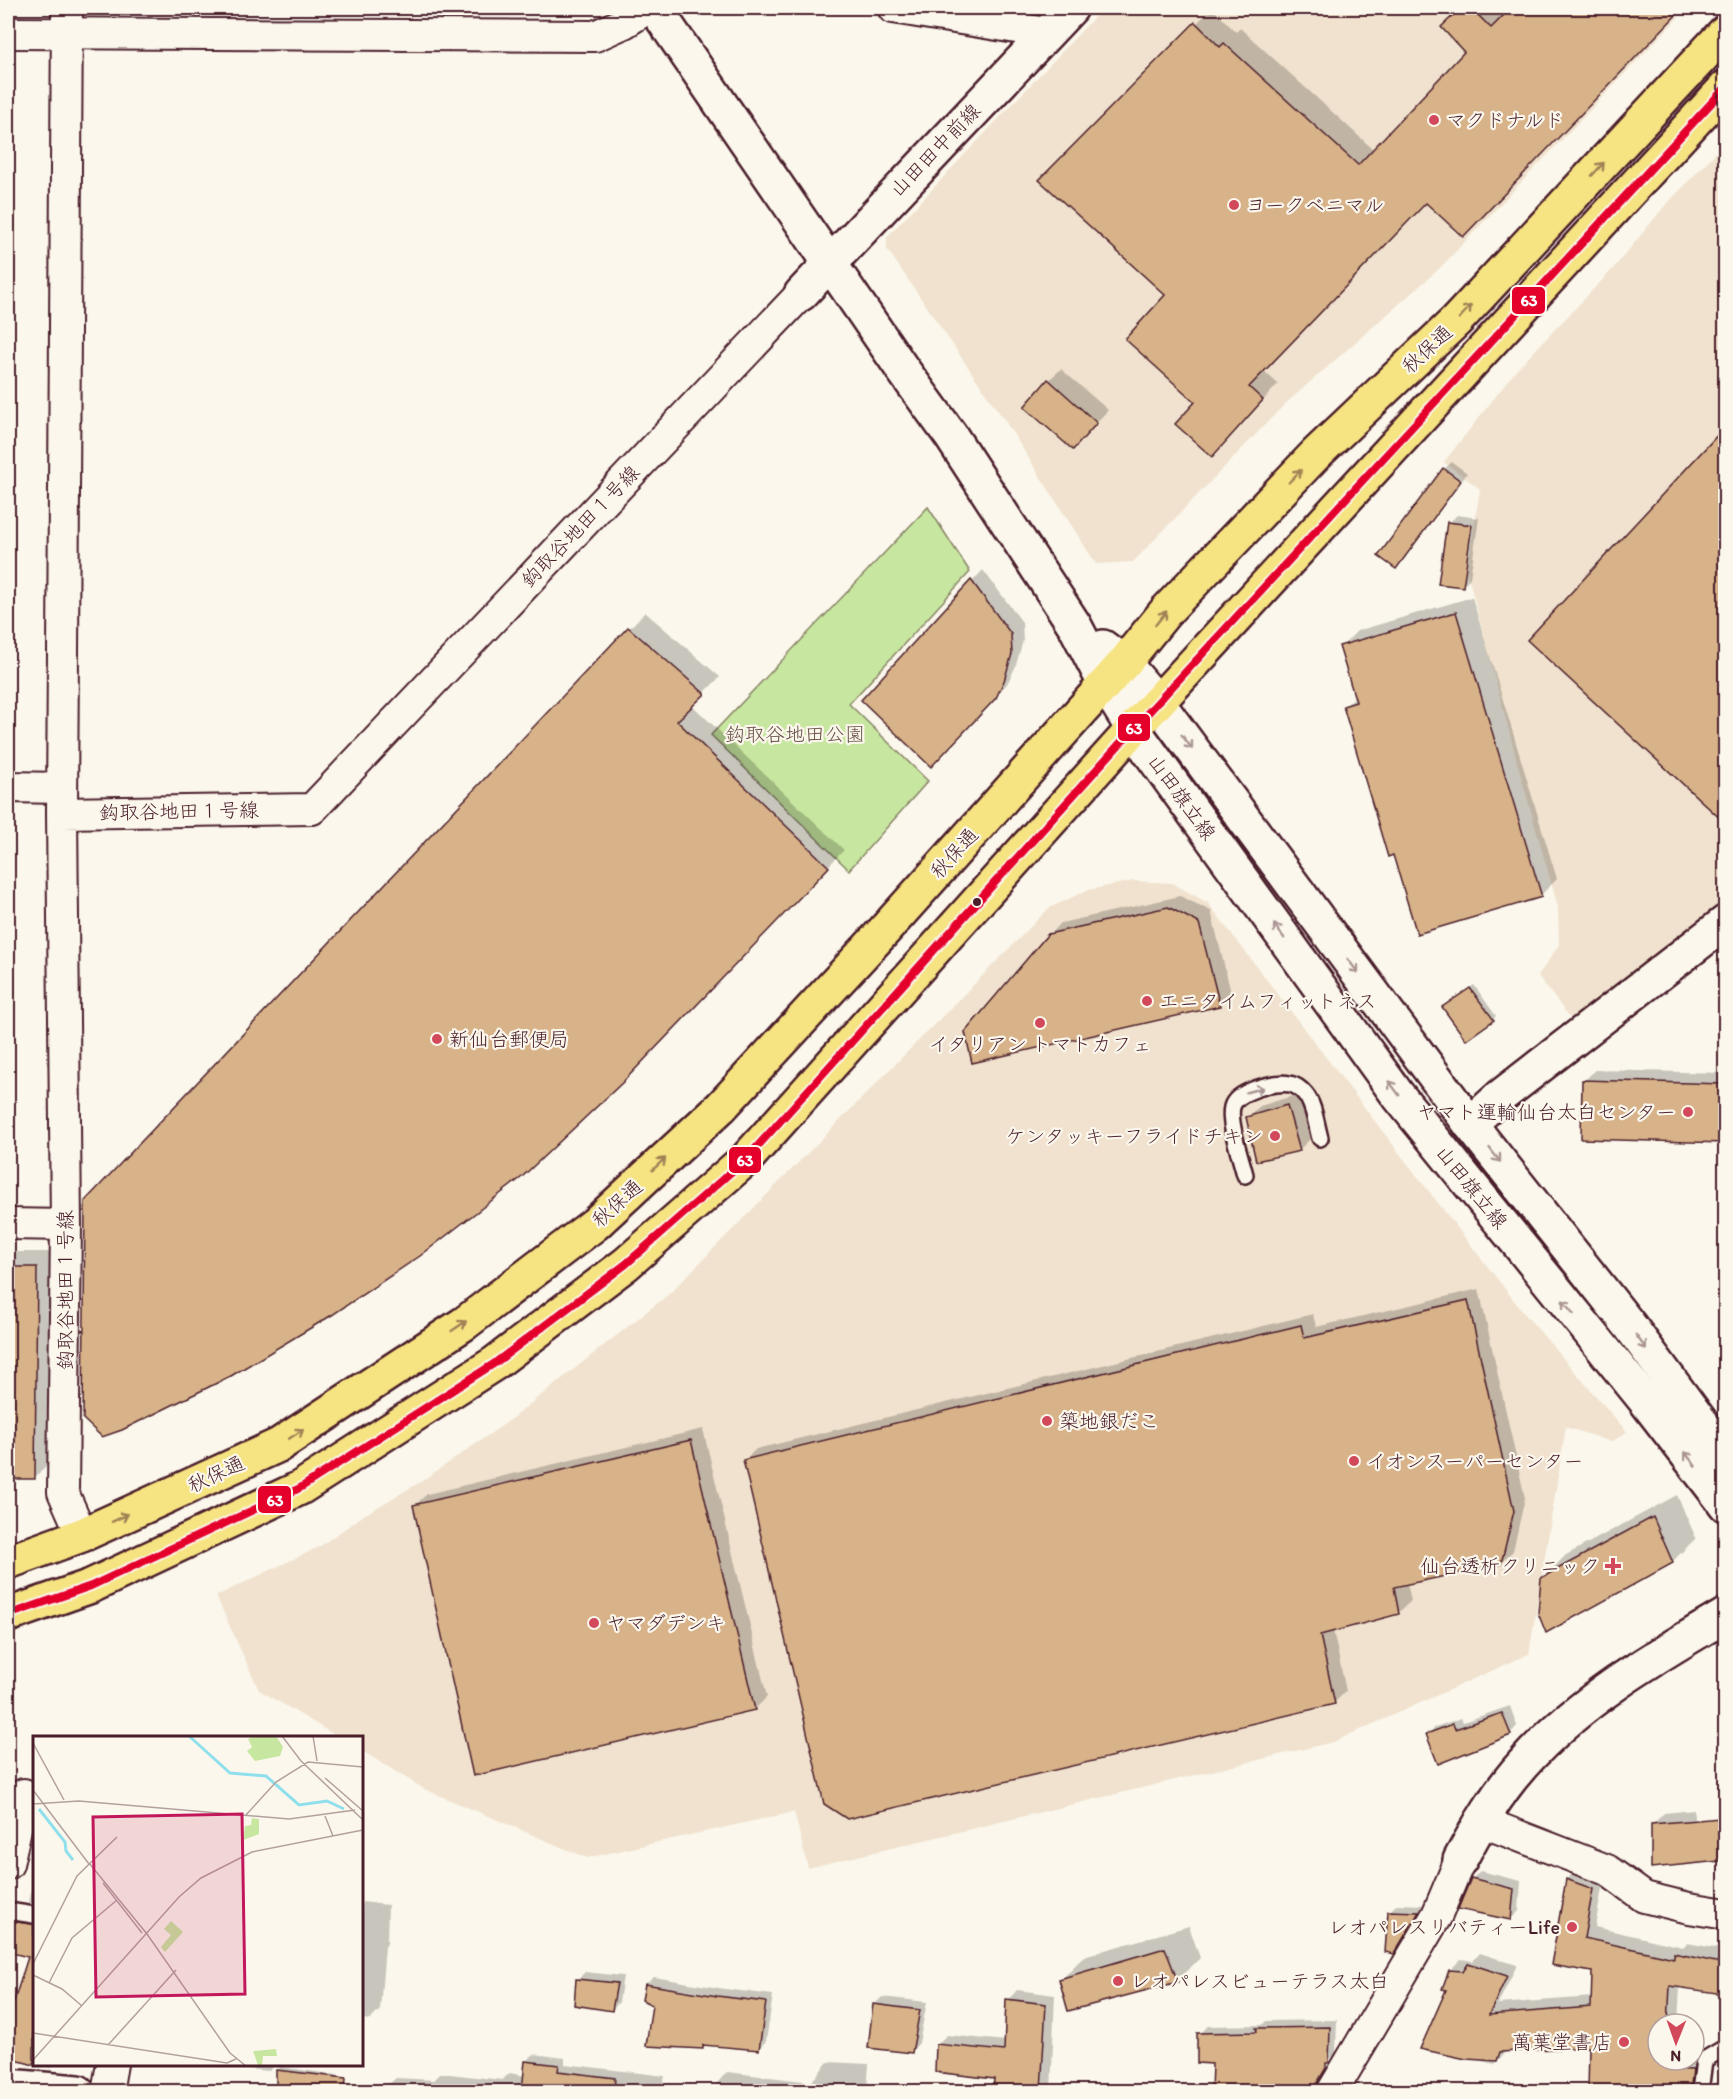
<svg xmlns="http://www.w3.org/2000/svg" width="1733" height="2099" viewBox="0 0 1733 2099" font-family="Itim,'Klee One',sans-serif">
	<rect width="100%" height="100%" fill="#fbf7ec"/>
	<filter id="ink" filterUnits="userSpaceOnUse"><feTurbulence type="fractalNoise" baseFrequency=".0167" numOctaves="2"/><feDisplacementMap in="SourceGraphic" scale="12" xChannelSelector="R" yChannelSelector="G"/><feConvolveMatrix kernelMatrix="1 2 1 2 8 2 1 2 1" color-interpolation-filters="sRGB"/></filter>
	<g filter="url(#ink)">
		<!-- built -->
		<g fill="#f0e2ce">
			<path d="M1103 8H1687L1439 269 1284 405 1133 562 1096 564 1005 421 887 249V237Z"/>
			<path d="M1725 143V899L1571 1019 1538 976 1559 945 1558 907 1520 773 1467 572 1480 489 1444 462 1518 368 1612 270 1664 207Z"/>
			<path d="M1133 881 1172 883 1208 903 1403 1158 1523 1312 1627 1432 1611 1442 1566 1427 1529 1654 1333 1742 808 1868 794 1812 587 1858 424 1789 362 1751V1738L338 1737 259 1690 216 1596 319 1547 364 1515 422 1481 506 1423 669 1294 1049 908 1088 890Z"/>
		</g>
		<!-- green -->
		<path fill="#c7e7a0" stroke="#888366" stroke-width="1.5" d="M928 507 970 572 849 704 928 781 849 870 711 735Z"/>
		<!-- shadow -->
		<g fill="#0003">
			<path d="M1212 8 1236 32 1240 28 1374 150 1466 52 1443 28 1463 8H1502L1508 13 1513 8H1682L1479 219 1426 201 1263 370 1278 384 1228 439 1197 401 1167 295 1041 180Z"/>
			<path d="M1061 369 1108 410 1084 436 1049 380Z"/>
			<path d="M1726 429V821L1530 640Z"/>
			<path d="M1452 462 1467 473 1403 560 1396 567 1444 469Z"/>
			<path d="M1457 515 1479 518 1470 578 1462 586 1449 523Z"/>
			<path d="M983 570 1022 622 1023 641 1015 668 1007 684 943 753 863 700Z"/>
			<path d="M1472 597 1557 879 1541 895 1394 853 1344 707 1356 696 1341 647 1357 631Z"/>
			<path d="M645 612 720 677 692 705 844 850 638 1064 86 1201Z"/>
			<path d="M1180 896 1211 911 1231 993 1219 1005 1049 936 1061 923Z"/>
			<path d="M1474 985 1496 1016 1493 1019 1448 1004Z"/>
			<path d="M1595 1070 1726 1073V1142L1583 1137 1584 1081Z"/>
			<path d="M1299 1094 1311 1138 1299 1150 1248 1117 1260 1106Z"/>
			<path d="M8 1252H52L50 1462 34 1478 8 1477Z"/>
			<path d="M1479 1289 1525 1498 1513 1551 1500 1563 1407 1583 1411 1601 1399 1612 1333 1630 1346 1691 1335 1702 744 1461 756 1449 1313 1314 1316 1327Z"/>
			<path d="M703 1429 767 1697 755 1709 474 1774 415 1505 427 1494Z"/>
			<path d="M1677 1495 1696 1538 1672 1562 1542 1579 1566 1555Z"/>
			<path d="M1510 1706 1517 1726 1510 1734 1428 1735 1435 1727 1461 1718 1463 1722Z"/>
			<path d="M1694 1810 1693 1852 1652 1825 1664 1813Z"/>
			<path d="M1578 1868 1604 1877 1595 1927 1683 1947 1687 1943 1726 1950V1990L1723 1993 1680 1986 1678 2024H1658V2060L1703 2059 1705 2088 1711 2091 1712 2086 1726 2075V2092H1589L1591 2045 1507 2050 1495 2064 1422 2048 1448 1989 1450 1970 1461 1959 1473 1961 1480 1953 1517 1965 1498 2004 1593 1997 1594 1971 1553 1963 1567 1879Z"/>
			<path d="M1480 1871 1521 1881 1519 1911 1511 1919 1472 1879Z"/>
			<path d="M34 1875V1905L29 1903Z"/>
			<path d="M362 1902 388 1905 387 1944 385 1946 380 2010 370 2020 362 2019Z"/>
			<path d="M1397 1904 1425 1905 1401 1944 1393 1952 1389 1912Z"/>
			<path d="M22 1909 34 1910V2064L8 2056V2023L30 1956 8 1950V1929L9 1922Z"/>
			<path d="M1189 1926 1200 1958 1177 1981 1061 1980 1084 1956Z"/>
			<path d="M585 1972 623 1976 619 2002 612 2010 578 1979Z"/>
			<path d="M654 1977 725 1989 773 1995 766 2041 758 2049 706 2044 702 2047 654 2004 646 1984Z"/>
			<path d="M1017 1990 1055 1995 1051 2092H995L996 2078 937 2044 947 2035 1006 2041 1008 2000Z"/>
			<path d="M882 1997 927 2002 919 2043 912 2051 874 2005Z"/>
			<path d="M1337 2020 1336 2054 1328 2061 1263 2062 1259 2092H1213L1214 2062 1200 2034 1208 2026 1262 2025 1266 2021Z"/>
			<path d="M534 2054 565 2058V2064L665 2076 661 2092H388V2085L396 2078 434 2080 441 2073 502 2080 510 2073 525 2076 526 2061Z"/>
			<path d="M828 2062 869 2064 867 2092H709L727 2072 811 2082Z"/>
			<path d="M37 2064H55L51 2068Z"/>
			<path d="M193 2064H275L269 2071Z"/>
			<path d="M281 2067 337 2075 335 2092H277V2070Z"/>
		</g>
		<!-- building -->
		<g fill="#d8b289" stroke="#4a1f2b" stroke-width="1.5">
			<path d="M1461 8H1471L1491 28 1511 8H1683L1463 237 1426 203 1249 387 1263 400 1212 457 1175 424 1195 402 1125 339 1165 295 1039 180 1195 22 1220 47 1224 43 1358 165 1464 52 1441 27Z"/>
			<path d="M1048 379 1097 423 1073 450 1024 407Z"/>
			<path d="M1725 427V823L1527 640Z"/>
			<path d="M1443 468 1461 481 1396 569 1378 556Z"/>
			<path d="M1447 522 1472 525 1463 587 1438 584Z"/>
			<path d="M971 580 1011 634 1012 654 1004 681 996 698 931 767 861 700Z"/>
			<path d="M1456 612 1542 897 1417 934 1393 855 1388 857 1343 706 1356 702 1339 646Z"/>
			<path d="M628 627 705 694 677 721 829 867 623 1082 522 1177 420 1256 332 1315 231 1376 122 1430 102 1437 83 1419 85 1201Z"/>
			<path d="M1168 907 1199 923 1220 1006 972 1063 965 1032 1048 934Z"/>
			<path d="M1470 988 1494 1020 1466 1040 1442 1007Z"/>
			<path d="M1582 1080 1725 1084V1143L1581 1139Z"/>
			<path d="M1287 1105 1300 1151 1256 1161 1246 1117Z"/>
			<path d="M8 1267H37L35 1479H8Z"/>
			<path d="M1468 1300 1514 1511 1501 1564 1394 1587 1399 1614 1320 1635 1335 1704 847 1819 824 1804 743 1460 1301 1325 1304 1338Z"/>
			<path d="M691 1440 755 1710 473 1776 413 1505Z"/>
			<path d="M1653 1517 1673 1563 1546 1633 1538 1613 1541 1578Z"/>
			<path d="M1502 1713 1511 1735 1438 1764 1426 1734 1453 1724 1455 1729Z"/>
			<path d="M1720 1818V1861L1651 1868V1824Z"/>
			<path d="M1471 1878 1514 1889 1511 1920 1458 1909Z"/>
			<path d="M1566 1879 1593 1889 1584 1938 1674 1958V1953L1725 1964 1723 1994 1670 1986 1668 2024H1658V2060H1667L1666 2069 1693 2070 1690 2091H1588L1589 2047 1500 2052 1497 2061 1466 2059 1420 2049 1446 1990 1442 1989 1449 1970 1463 1971 1468 1963 1507 1976 1489 2015 1591 2007 1592 1972 1551 1965Z"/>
			<path d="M1388 1911 1419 1912 1394 1954 1385 1952Z"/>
			<path d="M8 1921 34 1924V2065L8 2058V2020L28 1957 8 1952Z"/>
			<path d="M1165 1948 1178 1982 1068 2011 1059 1979Z"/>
			<path d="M576 1979 617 1983 612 2011 574 2005Z"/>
			<path d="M645 1984 717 1996 766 2002 759 2050 703 2045V2049L646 2046 652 2005 642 2000Z"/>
			<path d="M1006 1999 1046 2004 1041 2091H993L994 2079 935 2072 936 2044 1004 2051Z"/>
			<path d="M873 2004 920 2010 912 2053 868 2048Z"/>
			<path d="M1330 2027 1329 2063H1326V2068L1317 2083 1315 2091H1211L1212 2064 1197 2063V2033L1257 2032 1256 2028Z"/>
			<path d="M525 2061 559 2065 558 2071 615 2078 614 2091H522Z"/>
			<path d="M276 2070 346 2078 345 2091H276Z"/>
		</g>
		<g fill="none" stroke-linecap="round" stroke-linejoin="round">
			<!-- service casing -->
			<g stroke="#4a1f2b" stroke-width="20">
				<g id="service">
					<path d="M1245 1175C1241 1158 1228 1123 1232 1107 1236 1091 1275 1081 1290 1084 1295 1085 1301 1089 1305 1094 1314 1104 1316 1124 1320 1138"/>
					<path d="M8 1911 34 1915"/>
					<path d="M1700 2092 1704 2060 1726 2047"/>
				</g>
			</g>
			<!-- minor casing -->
			<g stroke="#4a1f2b" stroke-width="34">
				<g id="minor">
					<path d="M893 8 1047 33"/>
					<path d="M8 33 595 36 624 23 648 8"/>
					<path d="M8 787 61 788"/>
					<path d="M62 813 67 8"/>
					<path d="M8 1224 66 1225"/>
					<path d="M82 1535 63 1492 66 1225 62 813 312 809 801 294"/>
					<path d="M1480 1821 1607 1870 1644 1897 1689 1908 1726 1914"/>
					<path d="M8 1864 24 1794"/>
					<path d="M107 2092 112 2064"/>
					<path d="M1332 2092 1437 1915 1460 1860"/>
				</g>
			</g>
			<!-- tertiary casing -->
			<g stroke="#4a1f2b" stroke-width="38">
				<g id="tertiary">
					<path d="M655 8 903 370 951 436 1075 626 1105 684 1133 729 1397 1094 1644 1399 1726 1505"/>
					<path d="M801 294 1071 8"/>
					<path d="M1103 647 1124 663 1158 703 1470 1124 1630 1326 1726 1456"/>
					<path d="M1470 1124 1501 1096 1726 922"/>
					<path d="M1460 1860C1478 1826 1497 1793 1523 1764 1579 1701 1653 1658 1726 1615"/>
					<path d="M8 2086 78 2092"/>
				</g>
			</g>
			<!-- trunk casing -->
			<g stroke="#4a1f2b" stroke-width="38">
				<g id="trunk">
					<path d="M8 1562 82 1535 279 1445 465 1323 595 1224 721 1107 883 932 1124 663 1167 610 1316 454 1456 321 1726 31"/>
					<path d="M8 1615 91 1586 300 1488 495 1363 626 1264 747 1158 1133 729 1726 87"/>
				</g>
			</g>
			<!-- service -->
			<use href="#service" stroke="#fbf7ec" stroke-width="15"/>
			<!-- minor -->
			<use href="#minor" stroke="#fbf7ec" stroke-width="30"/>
			<!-- tertiary -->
			<use href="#tertiary" stroke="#fbf7ec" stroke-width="33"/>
			<!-- trunk -->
			<use href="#trunk" stroke="#f6e381" stroke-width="33"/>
			<!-- bus-1 casing -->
			<g stroke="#fbf7ec" stroke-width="12">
				<path id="bus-1" d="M8 1615 91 1586 300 1488 495 1363 626 1264 747 1158 1133 729 1726 87"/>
			</g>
			<!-- bus-1 -->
			<use href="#bus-1" stroke="#e4002b" stroke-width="8"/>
		</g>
		<!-- one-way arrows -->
		<defs><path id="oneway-shaft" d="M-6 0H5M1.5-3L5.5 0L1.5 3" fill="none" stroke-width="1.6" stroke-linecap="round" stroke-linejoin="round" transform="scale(1.5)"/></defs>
		<g stroke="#a08156">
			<use href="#oneway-shaft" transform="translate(1598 169) rotate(-47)"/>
			<use href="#oneway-shaft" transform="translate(1465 312) rotate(-47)"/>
			<use href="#oneway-shaft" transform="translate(1295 476) rotate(-46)"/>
			<use href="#oneway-shaft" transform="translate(1161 618) rotate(-51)"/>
			<use href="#oneway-shaft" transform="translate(659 1164) rotate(-43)"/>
			<use href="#oneway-shaft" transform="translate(459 1326) rotate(-34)"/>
			<use href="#oneway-shaft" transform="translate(296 1434) rotate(-33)"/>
			<use href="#oneway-shaft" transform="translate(120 1518) rotate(-25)"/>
		</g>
		<g stroke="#ab9695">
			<use href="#oneway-shaft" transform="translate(1187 742) rotate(53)"/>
			<use href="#oneway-shaft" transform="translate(1279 931) rotate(-126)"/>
			<use href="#oneway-shaft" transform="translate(1353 966) rotate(53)"/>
			<use href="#oneway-shaft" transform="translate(1394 1088) rotate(-126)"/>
			<use href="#oneway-shaft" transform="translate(1255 1090) rotate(-15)"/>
			<use href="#oneway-shaft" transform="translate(1495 1155) rotate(52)"/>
			<use href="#oneway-shaft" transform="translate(1568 1307) rotate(-129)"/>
			<use href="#oneway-shaft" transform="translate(1641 1342) rotate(54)"/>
			<use href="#oneway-shaft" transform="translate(1690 1459) rotate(-128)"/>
		</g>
	</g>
	<!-- markers -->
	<g fill="#d1495b" stroke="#fbf7ec" stroke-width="2">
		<circle cx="1434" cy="120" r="6"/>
		<circle cx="1234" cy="205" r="6"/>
		<circle cx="1147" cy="1001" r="6"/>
		<circle cx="1040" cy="1023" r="6"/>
		<circle cx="437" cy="1039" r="6"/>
		<circle cx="1688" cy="1112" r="6"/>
		<circle cx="1275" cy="1136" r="6"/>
		<circle cx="1047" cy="1421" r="6"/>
		<circle cx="1354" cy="1461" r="6"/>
		<path d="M1610 1557h6v6h6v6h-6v6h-6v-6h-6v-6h6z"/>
		<circle cx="594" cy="1623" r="6"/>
		<circle cx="1572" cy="1927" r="6"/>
		<circle cx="1118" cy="1981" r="6"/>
		<circle cx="1624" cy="2042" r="6"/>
	</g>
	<circle fill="#4a1f2b" stroke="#fbf7ec" stroke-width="2" cx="977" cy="902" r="5"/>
	<g text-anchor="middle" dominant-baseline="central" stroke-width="4.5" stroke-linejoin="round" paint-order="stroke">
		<!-- poi labels -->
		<g font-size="20" fill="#4a1f2b" stroke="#fbf7ec" text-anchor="start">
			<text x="1446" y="120">マクドナルド</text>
			<text x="1246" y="205">ヨークベニマル</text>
			<text x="1159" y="1001">エニタイムフィットネス</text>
			<text x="449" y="1039">新仙台郵便局</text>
			<text x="1040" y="1044" text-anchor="middle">イタリアン トマトカフェ</text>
			<text x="1676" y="1112" text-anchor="end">ヤマト運輸仙台太白センター</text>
			<text x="1263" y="1136" text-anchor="end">ケンタッキーフライドチキン</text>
			<text x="1059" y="1421">築地銀だこ</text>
			<text x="1366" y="1461">イオンスーパーセンター</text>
			<text x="1600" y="1566" text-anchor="end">仙台透析クリニック</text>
			<text x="606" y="1623">ヤマダデンキ</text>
			<text x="1560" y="1927" text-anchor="end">レオパレスリバティーLife</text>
			<text x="1130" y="1981">レオパレスビューテラス太白</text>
			<text x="1612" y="2042" text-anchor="end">萬葉堂書店</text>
		</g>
		<!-- street labels -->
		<g font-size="20" fill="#4a1f2b" stroke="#fbf7ec">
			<text transform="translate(935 150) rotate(-46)">山田田中前線</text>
			<text transform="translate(1427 349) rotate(-43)">秋保通</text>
			<text transform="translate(580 526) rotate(-46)">鈎取谷地田１号線</text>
			<text transform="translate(1182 797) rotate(54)">山田旗立線</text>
			<text transform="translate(179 811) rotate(-1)">鈎取谷地田１号線</text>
			<text transform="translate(954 853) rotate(-48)">秋保通</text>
			<text transform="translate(1472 1187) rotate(51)">山田旗立線</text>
			<text transform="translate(617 1203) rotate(-42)">秋保通</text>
			<text transform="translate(65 1290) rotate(-90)">鈎取谷地田１号線</text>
			<text transform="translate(216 1474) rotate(-25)">秋保通</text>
		</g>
		<!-- park labels -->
		<g font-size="20" fill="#695148" stroke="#fbf7ec">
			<text x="795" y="734">鈎取谷地田公園</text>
		</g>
	</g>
	<!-- overview -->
	<g transform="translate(33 1736)">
		<rect width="330" height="330" fill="#fbf7ec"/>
		<path d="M138 185 150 196 132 216 128 211 138 199 131 193Z" fill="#c7e7a0"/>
		<path d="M243 313 244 320H230L229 330 225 329 220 315Z" fill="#c7e7a0"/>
		<path d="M220 0H243L250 11 247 20 222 25 214 15 219 11 215 3ZM219 82 226 83V98L210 104 212 90 218 89Z" fill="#c7e7a0"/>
		<path fill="none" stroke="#90dfed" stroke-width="3" d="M156 0 197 37 233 40 266 69 294 65 311 73M6 73 32 106 33 115 40 124"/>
		<path fill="none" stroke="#b4a19f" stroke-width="1.5" d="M249 0 268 25 330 84M280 0 284 25M0 7 31 64M292 42 330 75M0 54 56 128M0 68 46 65 256 83 322 74M213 79 243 46 275 26 330 31M292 80 300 100M56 127 114 198 197 317 213 330M70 147 109 197M0 228 44 140 84 101M0 239 29 253 49 270M16 247 39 202 84 164M0 297 194 327 203 323M75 309 143 234M0 324 146 161 168 142 219 116 330 94"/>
		<path fill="#c2185b" fill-opacity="0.15" stroke="#c2185b" stroke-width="3" d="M209 78 212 258 63 261 60 81Z"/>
		<rect width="330" height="330" fill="none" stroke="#4a1f2b" stroke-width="3"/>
	</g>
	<g stroke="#fbf7ec" stroke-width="2">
		<rect x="1511" y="286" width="35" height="29" rx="6" fill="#e4002b"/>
		<rect x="1117" y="713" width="34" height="29" rx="6" fill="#e4002b"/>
		<rect x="728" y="1146" width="34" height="28" rx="6" fill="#e4002b"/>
		<rect x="257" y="1485" width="35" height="29" rx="6" fill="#e4002b"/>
	</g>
	<g font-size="16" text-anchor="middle" font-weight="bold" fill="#fff">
		<text x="1529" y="306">63</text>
		<text x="1134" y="734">63</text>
		<text x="745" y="1166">63</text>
		<text x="275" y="1506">63</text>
	</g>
	<!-- margin -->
	<rect width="1733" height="2099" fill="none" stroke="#fbf7ec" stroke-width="30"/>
	<rect x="15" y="15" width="1703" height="2069" fill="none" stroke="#4a1f2b" stroke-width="2" filter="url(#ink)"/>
	<!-- north arrow -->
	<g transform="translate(1676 2042) rotate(181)"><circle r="28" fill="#fbf7ec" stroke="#b4a19f" stroke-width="1.5"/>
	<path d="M0-4.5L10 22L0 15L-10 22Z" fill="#d1495b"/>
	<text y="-9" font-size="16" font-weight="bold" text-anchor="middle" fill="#4a1f2b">N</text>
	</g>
</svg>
